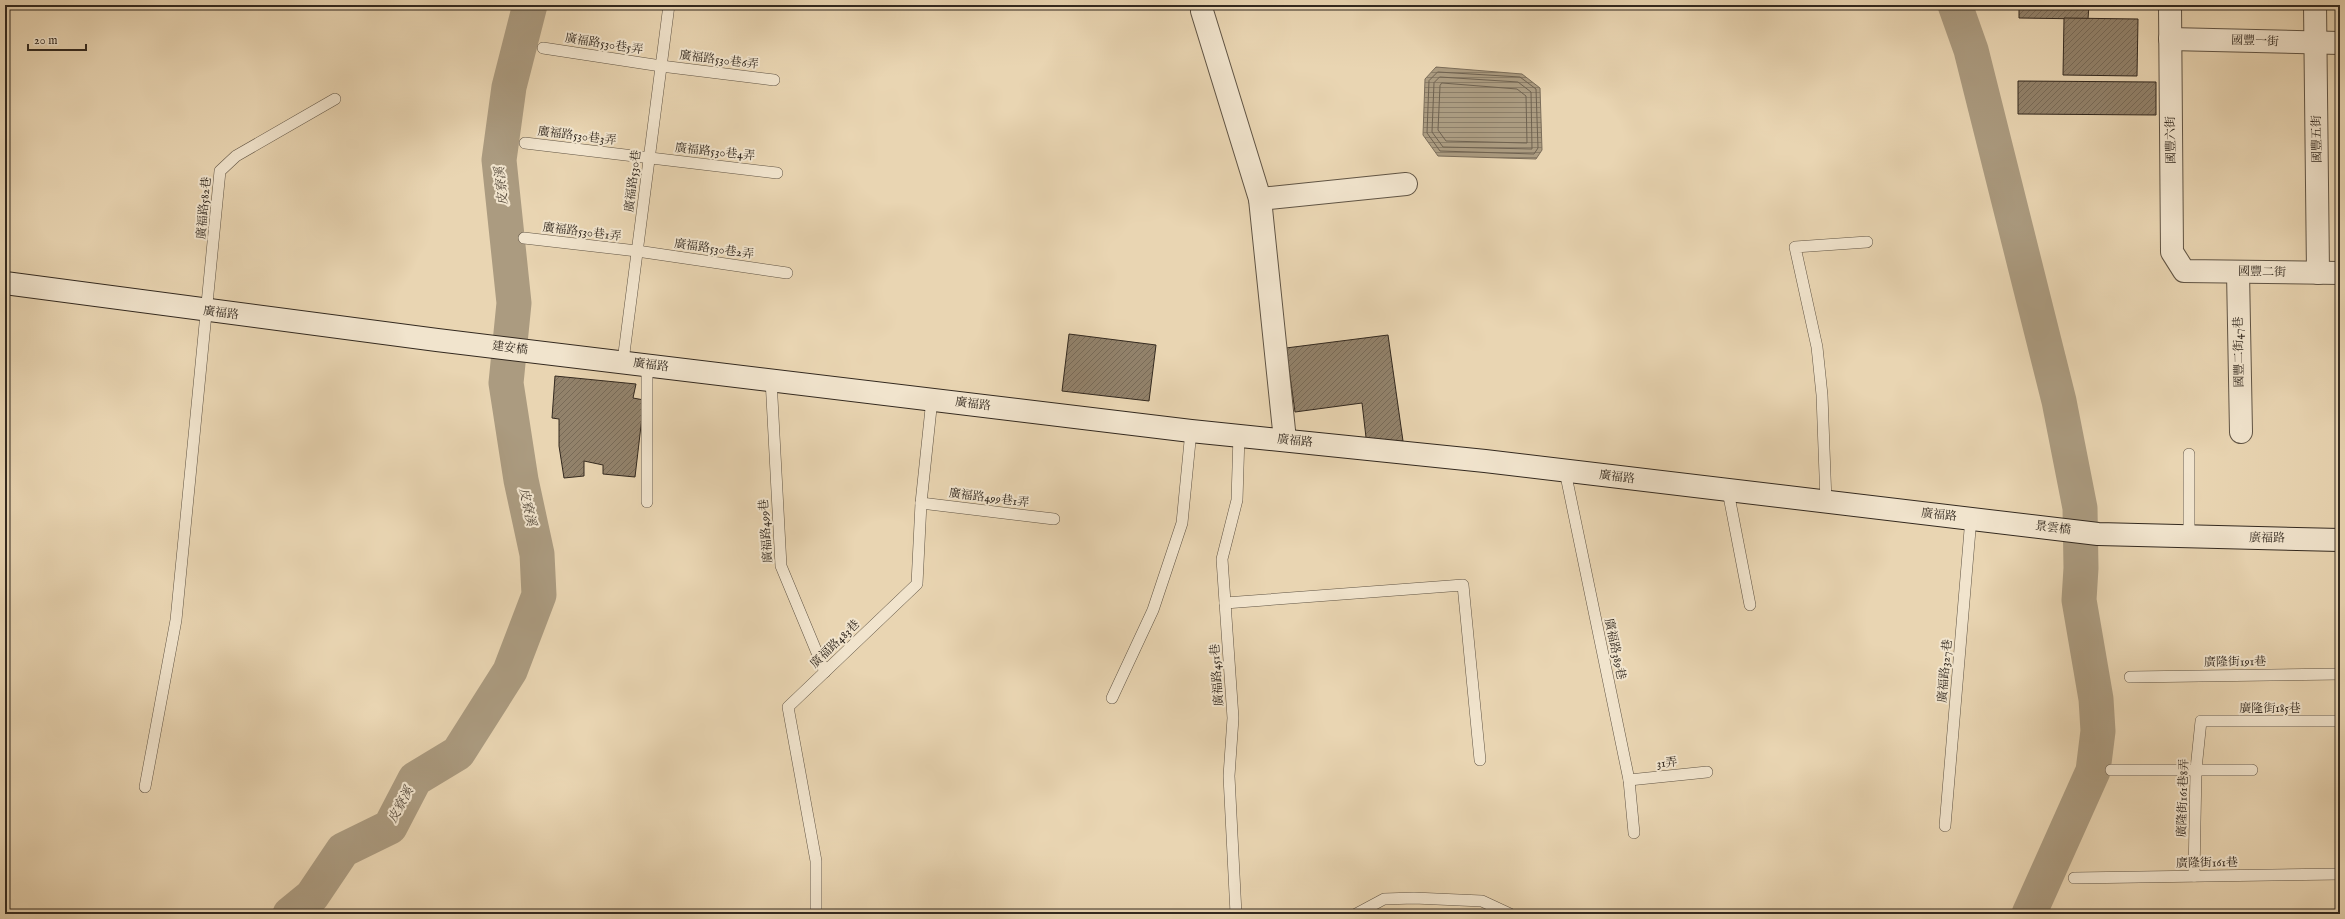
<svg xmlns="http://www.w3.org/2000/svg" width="2345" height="919" viewBox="0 0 2345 919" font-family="'IM FELL English','Noto Serif TC',serif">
	<defs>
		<pattern id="water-rules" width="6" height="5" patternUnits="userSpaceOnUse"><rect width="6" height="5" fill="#ab9b80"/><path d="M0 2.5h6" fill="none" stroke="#8c7e68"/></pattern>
		<pattern id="building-hatch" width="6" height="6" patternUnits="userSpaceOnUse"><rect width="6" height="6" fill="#92826b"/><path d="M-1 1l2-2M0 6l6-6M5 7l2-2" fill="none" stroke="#786a57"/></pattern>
	</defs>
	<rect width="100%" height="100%" fill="#e9d5b2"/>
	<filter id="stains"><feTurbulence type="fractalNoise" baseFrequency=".005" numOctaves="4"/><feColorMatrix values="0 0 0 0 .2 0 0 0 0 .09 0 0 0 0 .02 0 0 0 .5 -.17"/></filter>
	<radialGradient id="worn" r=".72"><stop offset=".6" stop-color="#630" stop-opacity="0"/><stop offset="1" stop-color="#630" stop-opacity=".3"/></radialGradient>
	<!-- water -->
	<path fill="url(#water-rules)" stroke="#7b6d59" d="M1436 67 1522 74 1540 88 1542 150 1536 159 1438 156 1423 135 1425 79Z"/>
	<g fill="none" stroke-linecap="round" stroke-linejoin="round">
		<!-- shore -->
		<g stroke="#6f6250" stroke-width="1">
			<path d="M1438 72 1520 77 1536 89 1538 148 1534 154 1440 151 1427 133 1429 81Z"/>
			<path d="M1440 77 1518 82 1531 92 1532 149 1443 147 1432 132 1434 83Z"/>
			<path d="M1442 83 1517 89 1526 96 1527 143 1446 141 1438 130 1440 86Z"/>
		</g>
		<!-- river -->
		<g stroke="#ab9b80" stroke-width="35">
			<path d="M1955 5 1971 50 2059 401 2080 508 2081 568 2079 600 2096 699 2098 731 2093 771 2029 914"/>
			<path d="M290 914 312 896 343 850 390 827 415 779 458 753 510 671 539 595 537 554 521 480 506 383 514 303 499 160 509 87 530 5"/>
		</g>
	</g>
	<!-- building -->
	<g fill="url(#building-hatch)" stroke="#33291f">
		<path d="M2019 5H2089L2088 19 2019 18Z"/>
		<path d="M2064 18 2138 19 2137 76 2063 75Z"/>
		<path d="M2018 81 2156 82V115L2018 114Z"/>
		<path d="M1069 334 1156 345 1149 401 1062 391Z"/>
		<path d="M1388 335 1403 441 1367 446 1362 403 1295 412 1286 348Z"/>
		<path d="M555 376 636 384 633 398 644 400 635 477 603 474V465L584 461V476L564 478 559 446V419L552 418Z"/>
	</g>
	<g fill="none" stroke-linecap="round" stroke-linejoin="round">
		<!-- lane casing -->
		<g stroke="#605444" stroke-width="12">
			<g id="lane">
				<path d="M543 48 661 66 774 80"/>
				<path d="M525 143 777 173"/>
				<path d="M524 238 637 251 787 273"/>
				<path d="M623 361 669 5"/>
				<path d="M647 364V502"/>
				<path d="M771 379 781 566 825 672"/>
				<path d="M2189 454V536"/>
				<path d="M1565 471 1629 780 1634 833"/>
				<path d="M1728 491 1750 605"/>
				<path d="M1826 502 1822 395 1817 347 1795 247 1867 242"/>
				<path d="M921 503 1054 519"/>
				<path d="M1225 603 1463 585 1480 760"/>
				<path d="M2130 677 2340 674"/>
				<path d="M1112 698 1153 610 1182 523 1191 431"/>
				<path d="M2111 770H2252"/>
				<path d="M1629 780 1707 772"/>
				<path d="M145 787 176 620 220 171 236 156 335 99"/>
				<path d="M1945 826 1971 518"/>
				<path d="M2194 876 2196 769 2201 721H2340"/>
				<path d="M2074 878 2340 874"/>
				<path d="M816 914V861L788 707 917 584 921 503 932 399"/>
				<path d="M1236 914 1229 776 1233 718 1222 559 1237 500 1239 435"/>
				<path d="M1356 914 1384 899 1414 898 1482 901 1510 914"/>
			</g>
		</g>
		<!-- street casing -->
		<g stroke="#605444" stroke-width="24">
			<g id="street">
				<path d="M2170 5 2172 252 2184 271 2340 273"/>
				<path d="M2315 5 2318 273"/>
				<path d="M1202 11 1260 199 1285 440"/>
				<path d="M2170 39 2340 43"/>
				<path d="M1260 199 1406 184"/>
				<path d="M2238 272 2241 432"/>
			</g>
		</g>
		<!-- secondary casing -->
		<g stroke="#33291f" stroke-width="24">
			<path id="secondary" d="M5 283 437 340 1191 431 1485 461 2098 534 2340 540"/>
		</g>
		<!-- lane -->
		<use href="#lane" stroke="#f1e4cd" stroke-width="11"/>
		<!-- street -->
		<use href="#street" stroke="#f1e4cd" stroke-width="22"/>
		<!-- secondary -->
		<use href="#secondary" stroke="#f1e4cd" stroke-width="22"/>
	</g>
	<g text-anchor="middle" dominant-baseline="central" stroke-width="4" stroke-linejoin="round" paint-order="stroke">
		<!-- street labels -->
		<g font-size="12" fill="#33291f" stroke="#f1e4cd">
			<text transform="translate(2255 41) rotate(2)">國豐一街</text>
			<text transform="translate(604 44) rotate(9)">廣福路530巷5弄</text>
			<text transform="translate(719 60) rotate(7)">廣福路530巷6弄</text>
			<text transform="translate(577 136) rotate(7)">廣福路530巷3弄</text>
			<text transform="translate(2317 139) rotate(-91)">國豐五街</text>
			<text transform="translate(2171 140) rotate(-91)">國豐六街</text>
			<text transform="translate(715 152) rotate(6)">廣福路530巷4弄</text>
			<text transform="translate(633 181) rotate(-83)">廣福路530巷</text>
			<text transform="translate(204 208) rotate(-85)">廣福路582巷</text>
			<text transform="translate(582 232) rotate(7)">廣福路530巷1弄</text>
			<text transform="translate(714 249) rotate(8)">廣福路530巷2弄</text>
			<text transform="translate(2262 272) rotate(1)">國豐二街</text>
			<text transform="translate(221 313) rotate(7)">廣福路</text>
			<text transform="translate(510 348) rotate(7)">建安橋</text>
			<text transform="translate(2239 352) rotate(-91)">國豐二街47巷</text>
			<text transform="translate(651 365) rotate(7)">廣福路</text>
			<text transform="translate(973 404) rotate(7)">廣福路</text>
			<text transform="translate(1295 441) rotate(6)">廣福路</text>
			<text transform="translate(1617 477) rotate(7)">廣福路</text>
			<text transform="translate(989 498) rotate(7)">廣福路499巷1弄</text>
			<text transform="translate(1939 515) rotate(6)">廣福路</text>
			<text transform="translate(2053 528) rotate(7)">景雲橋</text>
			<text transform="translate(766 531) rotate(-94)">廣福路499巷</text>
			<text transform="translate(2267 538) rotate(1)">廣福路</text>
			<text transform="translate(835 644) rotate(-44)">廣福路483巷</text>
			<text transform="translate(1615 649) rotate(78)">廣福路389巷</text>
			<text transform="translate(2235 662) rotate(-1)">廣隆街191巷</text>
			<text transform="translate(1945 671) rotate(-85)">廣福路327巷</text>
			<text transform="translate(1217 675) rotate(-94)">廣福路451巷</text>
			<text x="2270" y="708">廣隆街185巷</text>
			<text transform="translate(1667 763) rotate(-6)">31弄</text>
			<text transform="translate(2183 798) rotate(-88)">廣隆街161巷8弄</text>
			<text transform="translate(2207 863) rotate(-1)">廣隆街161巷</text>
		</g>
		<!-- water labels -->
		<g font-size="13" font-style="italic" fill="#574b3c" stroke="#f1e4cd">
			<text transform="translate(502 186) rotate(-96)">皮寮溪</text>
			<text transform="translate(527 507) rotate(78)">皮寮溪</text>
			<text transform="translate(401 805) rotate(-62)">皮寮溪</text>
		</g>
	</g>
	<!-- margin -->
	<rect width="2345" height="919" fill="none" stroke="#e9d5b2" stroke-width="20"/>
	<rect x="6" y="6" width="2333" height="907" fill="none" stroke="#33291f" stroke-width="2"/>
	<rect x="10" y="10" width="2325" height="899" fill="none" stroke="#33291f"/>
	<!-- scale -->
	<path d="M28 44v6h58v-6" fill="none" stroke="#33291f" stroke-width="2"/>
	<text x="34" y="44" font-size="12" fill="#33291f" stroke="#f1e4cd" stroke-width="3" paint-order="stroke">20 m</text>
	<rect width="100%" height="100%" filter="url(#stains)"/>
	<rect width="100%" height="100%" fill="url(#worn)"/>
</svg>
